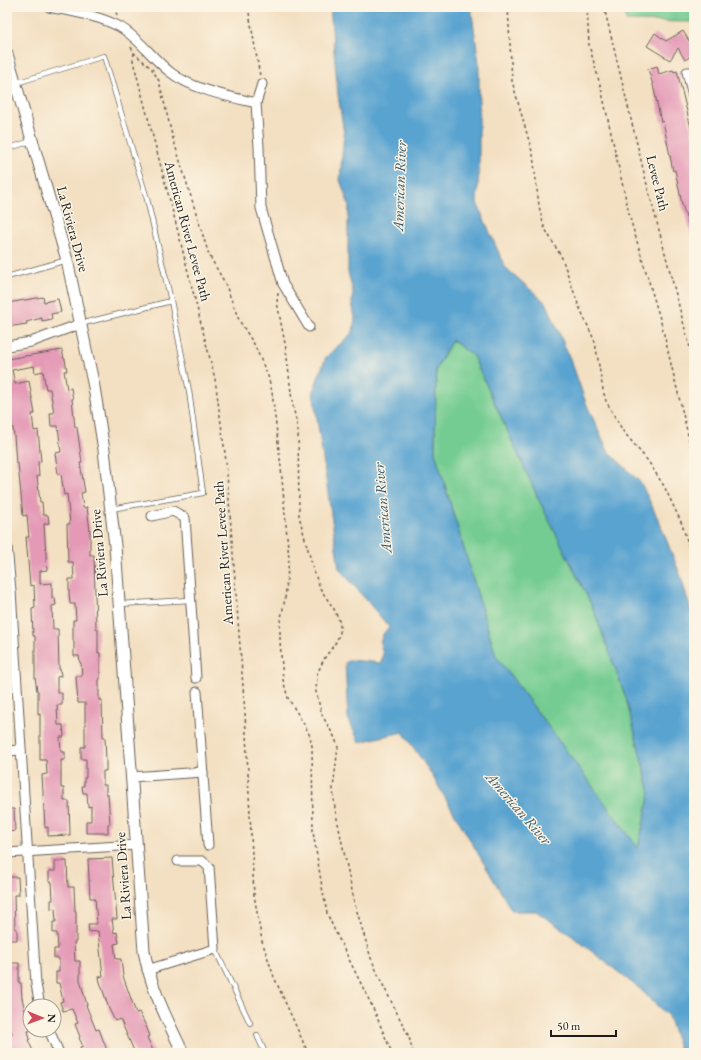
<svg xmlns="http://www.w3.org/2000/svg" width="701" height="1060" viewBox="0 0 701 1060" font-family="'EB Garamond',serif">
	<rect width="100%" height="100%" fill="#fcf5e5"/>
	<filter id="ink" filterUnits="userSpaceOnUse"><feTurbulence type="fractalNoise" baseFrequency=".025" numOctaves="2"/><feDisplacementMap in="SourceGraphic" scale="8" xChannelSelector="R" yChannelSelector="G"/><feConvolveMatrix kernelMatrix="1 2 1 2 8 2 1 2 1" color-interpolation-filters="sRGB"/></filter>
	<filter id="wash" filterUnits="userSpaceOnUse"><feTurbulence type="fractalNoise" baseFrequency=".012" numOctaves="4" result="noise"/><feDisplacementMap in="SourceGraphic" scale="16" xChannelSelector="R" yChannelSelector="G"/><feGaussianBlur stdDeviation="0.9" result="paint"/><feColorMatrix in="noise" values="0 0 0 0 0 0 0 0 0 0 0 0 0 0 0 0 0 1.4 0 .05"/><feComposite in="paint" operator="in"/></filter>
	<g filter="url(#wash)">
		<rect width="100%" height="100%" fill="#f3dfc1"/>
		<!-- green -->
		<g fill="#74cc92" stroke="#487457">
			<path d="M623 7H694V22L626 21Z"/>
			<path d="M452 340 473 356 539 500 593 608 626 698 650 793 638 848 496 656 435 452 436 369Z"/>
		</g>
		<!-- water -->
		<path fill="#58a3d0" stroke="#3a6076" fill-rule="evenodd" d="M330 7H471L479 63V168L477 203 505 267 547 304 573 366 586 403 608 451 641 483 659 521 681 577 694 621V1053H681L668 1016 640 989 572 936 536 911H512L430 772 403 732 359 742 348 718 345 663 350 660 381 663 383 654 380 643 383 634 389 627 339 568 313 391 326 357 353 332 355 317 352 303 353 292 348 272V223L349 205 340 180 344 133 338 95ZM452 340 473 356 539 500 593 608 626 698 650 793 638 848 496 656 435 452 436 369Z"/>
		<g id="blocks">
			<!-- building -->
			<g fill="#e499b6">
				<path d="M683 31 694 49V54L685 60 678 48 670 60 647 46 655 33 666 41Z"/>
				<path d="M657 66 659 74 673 70 674 72 677 71 693 136 694 135V236H692L682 204 675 170 673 171 663 121 661 122 653 85 648 69Z"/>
				<path d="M43 297 44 302 58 299 61 312 51 314 52 319 42 321V318L26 322 27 324 7 327V303Z"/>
				<path d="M62 350 64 359H65L67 371H64L67 389 71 388 73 399H72L75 427H77L82 463H80L85 492 81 493 83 508 87 507 90 531V555H94L96 629H98V653H100V679H99V700H102L103 737H105L106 761V771H103V785H106V794H108L110 824H108V833H86V821H91V806L88 807 87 793H83L82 786H84V778H86V759H81V747H85V703H78L76 676H82L81 663H80L79 656H74V641H73V620H76L75 604H70L69 593V579H74L73 562H68L67 524H70L67 494 64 495 61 474H58L55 453 61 452 58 426H51L50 413H54L50 389H46L43 371 35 373 34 366 12 370 15 384 29 381 35 414H32L34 431 38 430 41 461 38 462 39 476H37L40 502H42L43 515H48L49 523 44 524 47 570 40 571V584L52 583V598H55L56 605 52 606 53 629H58L59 669H60L61 676 57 677V693H62V705H57L58 725H63L64 737H60L61 752H65V760H61V788H64V801H69L70 835 48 836V827L45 828 42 775 47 774 46 760H40V714L38 715V691H37L35 677V636H33L32 609 35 608 34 585 30 586 26 537H29L27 515 23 516 18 464H16L14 435 7 395 8 394 7 386V359Z"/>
				<path d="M7 809H14L15 831 7 832Z"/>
				<path d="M112 858 117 919H112L114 933 117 932 119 943 114 944 116 959H121L123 976 136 1013 139 1012 146 1026 150 1036 147 1037 154 1053H135L120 1019 115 1021 109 1009 100 982 99 977 103 976 98 931 89 932 88 924H97L95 898H90L88 859Z"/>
				<path d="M55 861H67L68 887H74L75 911H76V942H74L75 961H80V980L87 1005H86L96 1030 99 1029 108 1053H82L80 1047 83 1046 79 1038 80 1037 75 1024 78 1023 72 1009 63 1011 60 1002 63 1001 59 983H56V972H59V958H54V949H58L57 933H53V922H56L55 908 51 909V900H53L52 882H49V871H55Z"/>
				<path d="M7 877H18L19 895H14L15 929H17V940H7Z"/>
				<path d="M7 963H19V983H21L22 998 28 1023 30 1022V1031H28L30 1039 28 1040 34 1053H13L8 1035 12 1034 7 1016Z"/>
			</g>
		</g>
	</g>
	<g filter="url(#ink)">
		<use href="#blocks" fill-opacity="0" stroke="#676056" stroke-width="1"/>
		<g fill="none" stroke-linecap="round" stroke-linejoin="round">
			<!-- service casing -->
			<g stroke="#676056" stroke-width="6">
				<g id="service">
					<path d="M16 83 104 56 147 199 171 301 80 324"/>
					<path d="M7 149 31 141"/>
					<path d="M7 277 67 260"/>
					<path d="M111 509 203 493 189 391 171 301"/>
					<path d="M120 604 190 600"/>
					<path d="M215 949 250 1023"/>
					<path d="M257 1035 265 1053"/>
				</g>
			</g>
			<!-- minor casing -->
			<g stroke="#676056" stroke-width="11">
				<g id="minor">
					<path d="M49 7C73 12 98 15 120 27 139 38 152 58 170 72 191 89 230 97 256 103L259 147 261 208 283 284 309 327"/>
					<path d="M694 72H687L694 100"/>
					<path d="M256 103 262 84"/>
					<path d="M7 346 31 342 80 324"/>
					<path d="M152 516 173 511 185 518 196 678"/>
					<path d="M7 546 11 591 36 984 40 1006"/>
					<path d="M197 692 208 845"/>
					<path d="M7 751 21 750"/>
					<path d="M131 777 203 772"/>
					<path d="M7 853 136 845"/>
					<path d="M147 970 215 949 209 867 202 861H178"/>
					<path d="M49 1030 59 1053"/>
				</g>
			</g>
			<!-- tertiary casing -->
			<g stroke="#676056" stroke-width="13">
				<path id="tertiary" d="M7 54 67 260 94 387 104 450 115 546 144 951C151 989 167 1019 183 1053"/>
			</g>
			<!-- path -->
			<g stroke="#676056" stroke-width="1.5" stroke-dasharray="3 3" stroke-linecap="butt">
				<path d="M114 7 117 15"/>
				<path d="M248 7 260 76"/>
				<path d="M508 7 512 81 533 155 539 206 544 227 562 258 578 304 595 342 603 390 606 401 623 431 648 461 664 486 682 524 694 564"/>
				<path d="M587 7 589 45 601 88 630 218 661 322 694 460"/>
				<path d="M604 7 645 177 694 363"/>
				<path d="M131 47 134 53 152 69 159 81 172 135 209 255 225 283 239 320 254 344 268 376 272 392 281 467 289 559 285 599 280 623V641L283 680 288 698 304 724 310 736 312 746 313 832 322 887 327 913 334 929 373 1008 392 1053"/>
				<path d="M134 53 133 61 175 220 215 379 226 461 245 713 254 895 262 941 274 977 308 1053"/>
				<path d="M278 293 277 302 286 349 292 401 298 430 299 516 314 572 321 590 334 609 340 623V633L336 642 324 659 317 674 316 692 322 715 335 738 338 747 333 789 335 809 355 905 371 958 380 979 409 1037 413 1053"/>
			</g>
			<!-- service -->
			<use href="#service" stroke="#fff" stroke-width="4.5"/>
			<!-- minor -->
			<use href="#minor" stroke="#fff" stroke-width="9"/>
			<!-- tertiary -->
			<use href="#tertiary" stroke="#fff" stroke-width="11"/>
		</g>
	</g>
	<g text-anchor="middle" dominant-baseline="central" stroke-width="3" stroke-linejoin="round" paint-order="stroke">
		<!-- street labels -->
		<g font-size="14" fill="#1c1c1c" stroke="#fcf5e5">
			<text transform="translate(658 183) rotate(76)">Levee Path</text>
			<text transform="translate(73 229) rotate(75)">La Riviera Drive</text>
			<text transform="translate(188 231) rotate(75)">American River Levee Path</text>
			<text transform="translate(99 553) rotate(-95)">La Riviera Drive</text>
			<text transform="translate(223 553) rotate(-94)">American River Levee Path</text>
			<text transform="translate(123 876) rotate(-94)">La Riviera Drive</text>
		</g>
		<!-- water labels -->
		<g font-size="15" font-style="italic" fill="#37596d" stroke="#fcf5e5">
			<text transform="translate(399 186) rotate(-88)">American River</text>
			<text transform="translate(382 508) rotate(-95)">American River</text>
			<text transform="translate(519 808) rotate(49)">American River</text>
		</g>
	</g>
	<!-- margin -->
	<rect width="701" height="1060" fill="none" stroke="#fcf5e5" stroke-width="24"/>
	<!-- north arrow -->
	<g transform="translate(42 1018) rotate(91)"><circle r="19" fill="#fcf5e5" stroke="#a29e95"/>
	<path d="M0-3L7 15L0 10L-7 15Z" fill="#d1495b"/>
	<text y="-6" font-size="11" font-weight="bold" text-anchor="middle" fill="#1c1c1c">N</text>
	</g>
	<!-- scale -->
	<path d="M551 1030v6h65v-6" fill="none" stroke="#1c1c1c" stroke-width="2"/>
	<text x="557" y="1030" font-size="12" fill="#1c1c1c" stroke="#fcf5e5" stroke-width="3" paint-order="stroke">50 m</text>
</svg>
